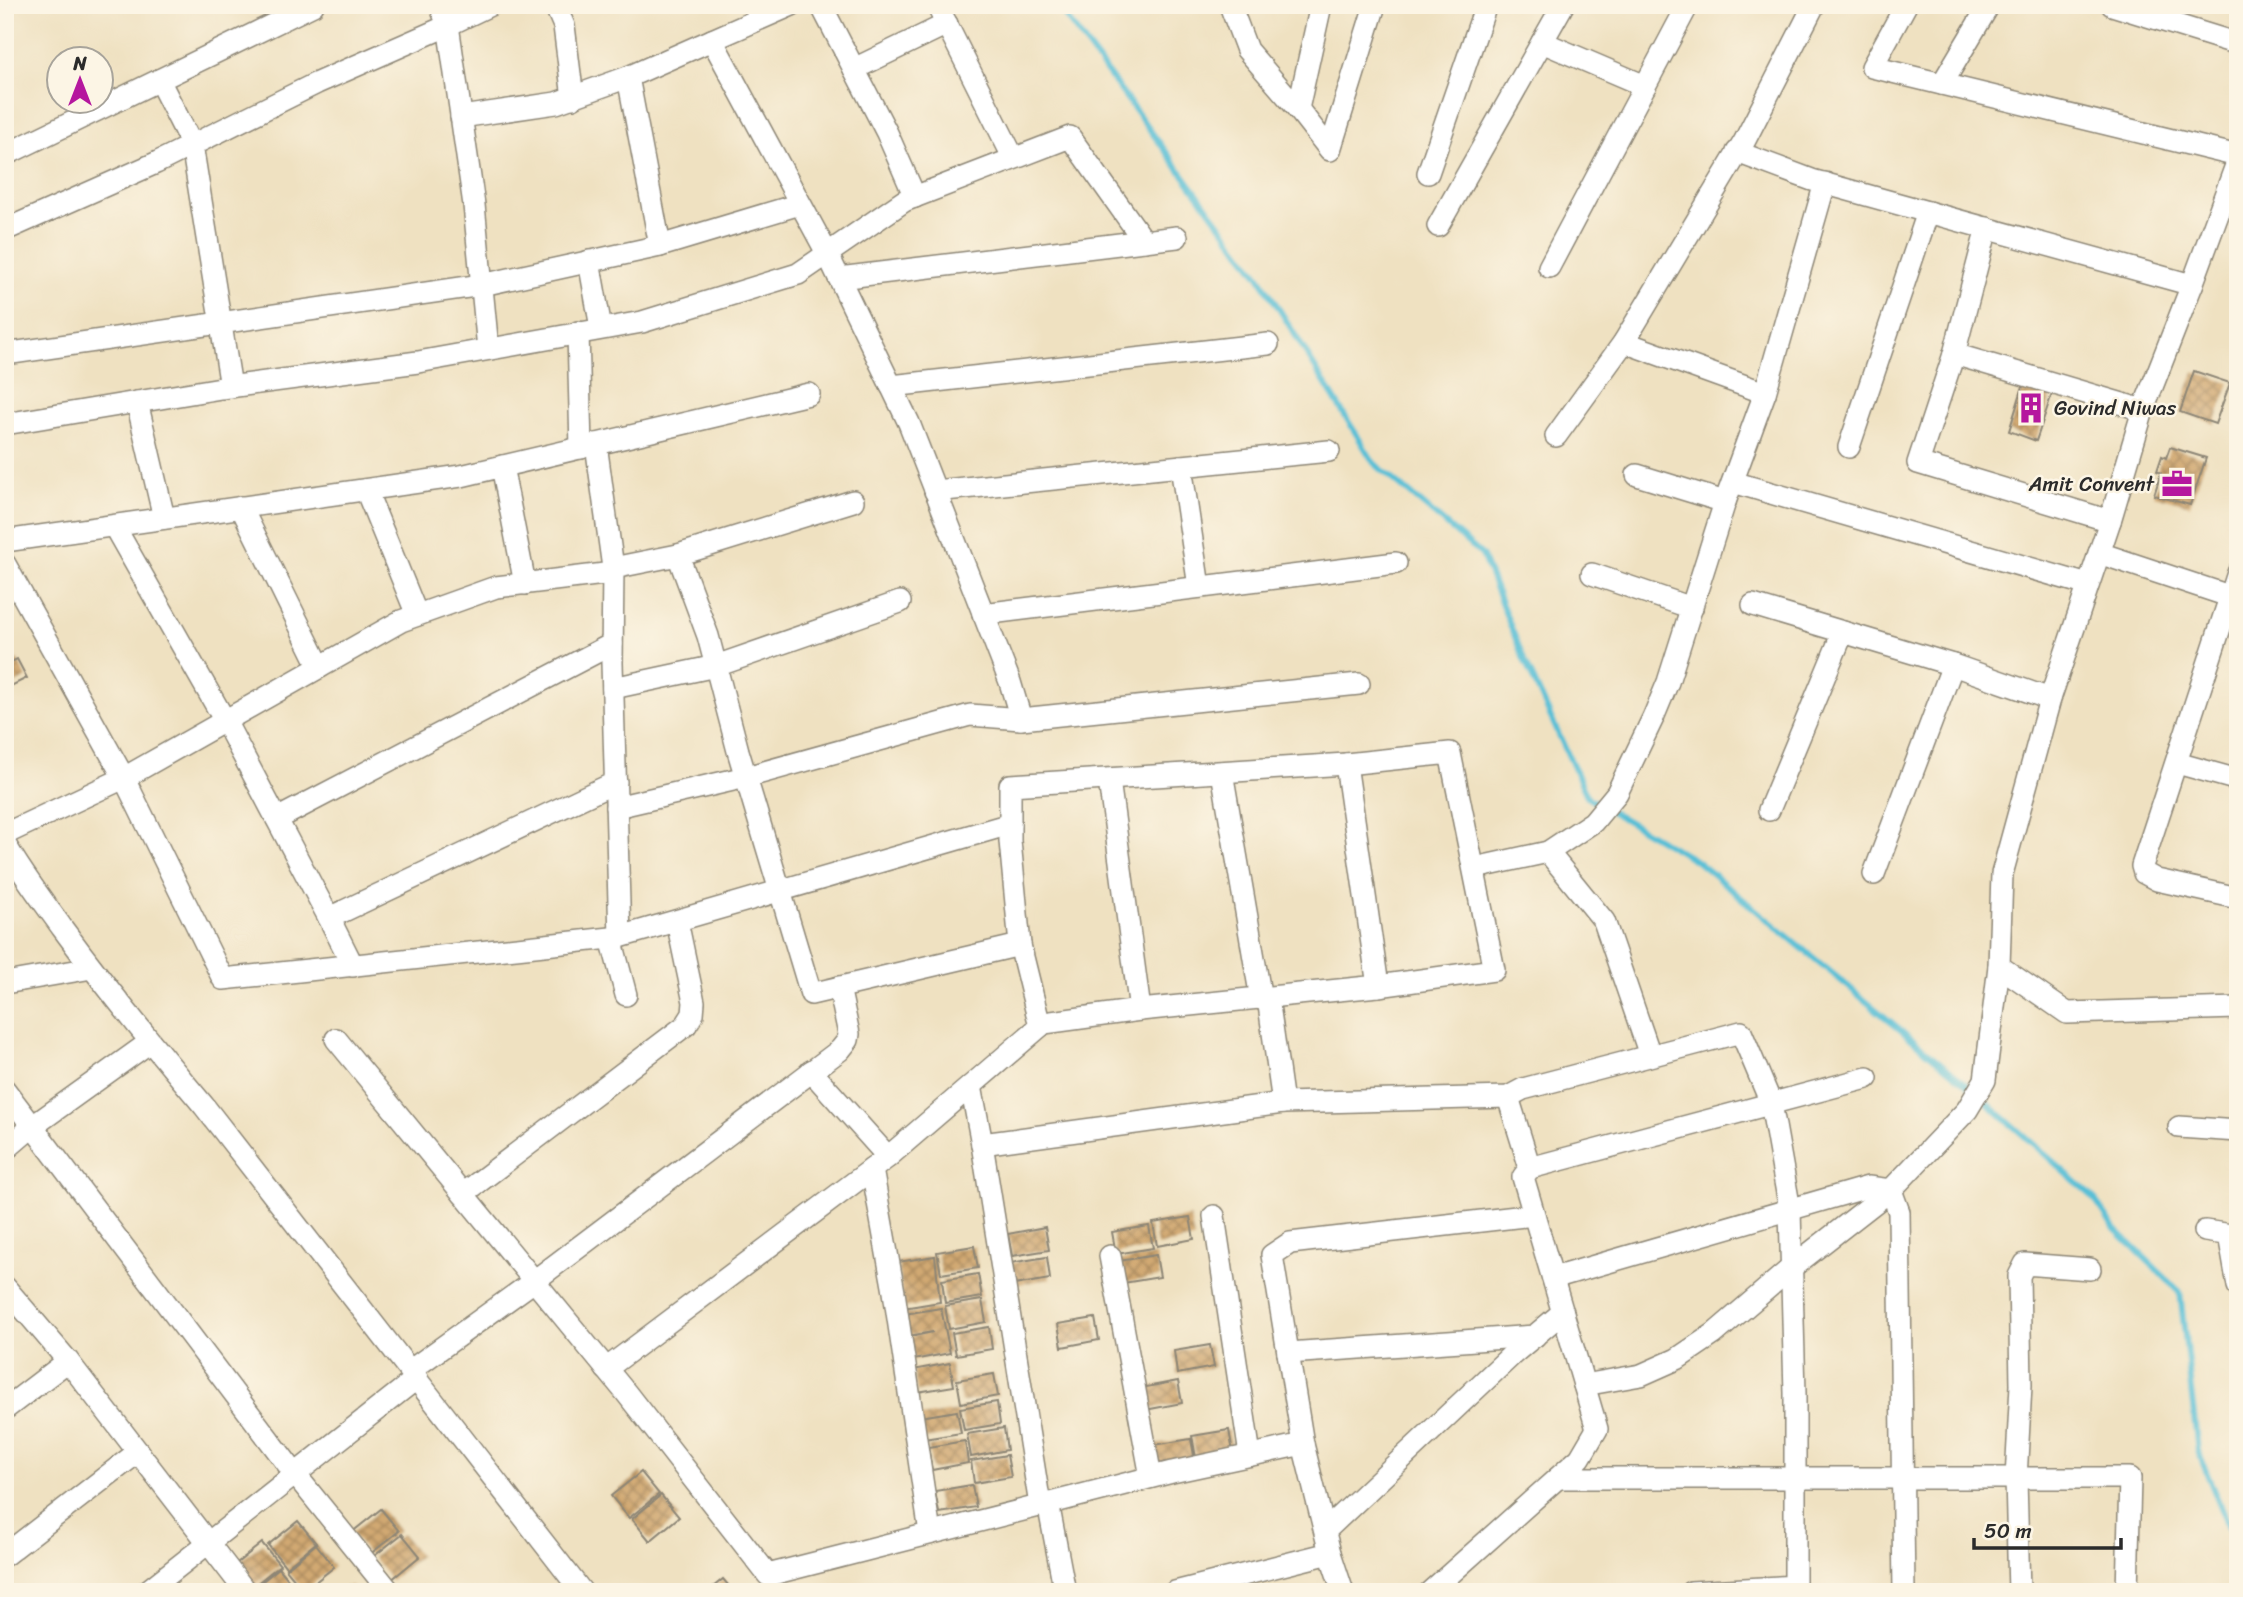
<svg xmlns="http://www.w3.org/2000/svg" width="2243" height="1597" viewBox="0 0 2243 1597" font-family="Sriracha,sans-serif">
	<defs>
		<pattern id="building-cross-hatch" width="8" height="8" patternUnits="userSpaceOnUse" patternTransform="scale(1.75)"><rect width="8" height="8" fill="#d1a972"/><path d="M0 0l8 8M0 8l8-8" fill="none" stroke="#aa8a5e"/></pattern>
	</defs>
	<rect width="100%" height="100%" fill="#fcf5e5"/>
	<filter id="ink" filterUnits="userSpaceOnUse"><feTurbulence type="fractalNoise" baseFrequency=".0143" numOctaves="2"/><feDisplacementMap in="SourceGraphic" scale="14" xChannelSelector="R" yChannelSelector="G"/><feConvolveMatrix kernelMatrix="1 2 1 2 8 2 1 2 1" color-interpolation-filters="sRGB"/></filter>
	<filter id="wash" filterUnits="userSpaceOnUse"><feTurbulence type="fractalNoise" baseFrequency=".00686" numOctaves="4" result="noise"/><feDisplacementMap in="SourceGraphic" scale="28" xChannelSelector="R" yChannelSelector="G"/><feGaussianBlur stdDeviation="1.57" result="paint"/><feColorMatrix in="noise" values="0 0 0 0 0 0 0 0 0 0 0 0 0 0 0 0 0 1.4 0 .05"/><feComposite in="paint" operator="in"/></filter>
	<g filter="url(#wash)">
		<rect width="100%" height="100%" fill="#efe1c1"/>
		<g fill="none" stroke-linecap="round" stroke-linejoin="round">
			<!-- stream -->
			<path stroke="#59bfd6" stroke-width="6" d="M1057 5 1260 278 1374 463 1482 555 1523 657 1588 798 1698 862 1961 1080 2093 1197 2115 1229 2180 1292 2198 1451 2238 1551"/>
		</g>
		<g id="blocks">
			<!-- building -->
			<g fill="url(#building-cross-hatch)">
				<path d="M2194 371 2230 383 2215 424 2180 412Z"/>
				<path d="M2026 377 2055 385 2036 441 2009 431Z"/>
				<path d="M2170 447 2206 458 2190 505 2154 495 2161 473 2157 471 2162 456 2166 458Z"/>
				<path d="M17 659 27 678 5 689V665Z"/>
				<path d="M1190 1217 1194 1239 1157 1246 1153 1223Z"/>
				<path d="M1149 1226 1153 1248 1116 1254 1112 1232Z"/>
				<path d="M1045 1227 1049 1250 1012 1256 1008 1234Z"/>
				<path d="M974 1246 978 1268 941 1274 937 1252Z"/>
				<path d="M1156 1255 1160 1277 1123 1283 1119 1261Z"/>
				<path d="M935 1256 940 1302 903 1308 898 1262Z"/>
				<path d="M1047 1257 1050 1279 1014 1285 1010 1263Z"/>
				<path d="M978 1274 982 1297 945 1303 942 1280Z"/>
				<path d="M982 1300 986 1322 949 1329 945 1306Z"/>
				<path d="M941 1308 950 1353 913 1360 909 1337 933 1332 908 1336 904 1314Z"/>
				<path d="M1095 1318 1099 1340 1062 1347 1058 1324Z"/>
				<path d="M989 1327 992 1349 956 1355 952 1333Z"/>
				<path d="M1210 1345 1214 1367 1177 1374 1174 1351Z"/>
				<path d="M950 1363 954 1386 917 1392 913 1370Z"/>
				<path d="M994 1374 998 1396 961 1403 957 1380Z"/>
				<path d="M1178 1381 1182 1403 1145 1410 1141 1388Z"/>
				<path d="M997 1402 1000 1424 964 1430 960 1408Z"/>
				<path d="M957 1411 961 1433 924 1439 920 1417Z"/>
				<path d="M1004 1428 1007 1450 971 1457 967 1434Z"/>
				<path d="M1229 1430 1233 1452 1196 1458 1192 1436Z"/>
				<path d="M1191 1439 1195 1461 1158 1467 1154 1445Z"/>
				<path d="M965 1441 968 1463 932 1470 928 1447Z"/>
				<path d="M1007 1455 1011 1477 974 1483 971 1461Z"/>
				<path d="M641 1472 659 1494 629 1518 611 1496Z"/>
				<path d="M972 1485 976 1507 939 1513 935 1491Z"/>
				<path d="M661 1495 679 1517 650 1541 632 1519Z"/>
				<path d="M381 1509 399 1531 369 1555 351 1533Z"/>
				<path d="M298 1521 316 1543 286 1567 268 1545Z"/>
				<path d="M402 1534 420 1556 391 1580 373 1557Z"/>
				<path d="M262 1543 280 1565 250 1589 232 1567Z"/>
				<path d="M316 1544 334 1567 304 1591 286 1569Z"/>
				<path d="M279 1568 297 1590 295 1592H249Z"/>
				<path d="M723 1579 734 1592H707Z"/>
				<path d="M350 1585 356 1592H342Z"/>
			</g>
		</g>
	</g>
	<g filter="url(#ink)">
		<use href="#blocks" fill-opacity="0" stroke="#8d8676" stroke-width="2"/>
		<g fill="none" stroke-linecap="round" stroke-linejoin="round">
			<!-- minor casing -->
			<g stroke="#8d8676" stroke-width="24">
				<g id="minor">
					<path d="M440 5 448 25 474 205 488 349"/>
					<path d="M555 5 564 26 573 98"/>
					<path d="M792 5 712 40 827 253 909 423 1010 682 1021 719"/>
					<path d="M821 5 887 133 915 197"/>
					<path d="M937 5 1013 157"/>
					<path d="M1230 5 1247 50 1298 109 1330 150 1375 5"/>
					<path d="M1906 5 1872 67 2238 156"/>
					<path d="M2112 5 2238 44"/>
					<path d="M1542 42 1645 86"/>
					<path d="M854 69 947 24"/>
					<path d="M159 80 192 145 231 387"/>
					<path d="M1942 84 1989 5"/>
					<path d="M1298 109 1321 5"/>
					<path d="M461 117 556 103 628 77"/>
					<path d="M1737 152 1812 180 2192 285"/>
					<path d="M5 155 313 5"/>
					<path d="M2238 160 2192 285 2143 410 2110 521 2050 699 2002 874 1999 966 2067 1013 2238 1008"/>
					<path d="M1428 173 1486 5"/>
					<path d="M1438 226 1563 5"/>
					<path d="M1987 228 1954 354 1918 463 2110 521"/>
					<path d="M5 230 156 163 317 83 440 29 490 5"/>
					<path d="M660 246 800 204"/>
					<path d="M589 261 601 328"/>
					<path d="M1549 267 1688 5"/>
					<path d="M839 278 1177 237"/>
					<path d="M578 332 581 448"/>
					<path d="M1624 342 1765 393"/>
					<path d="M5 354 482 285 660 246 628 77 712 40"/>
					<path d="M1954 354 2143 410"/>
					<path d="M891 386 1268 344"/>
					<path d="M137 402 164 518"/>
					<path d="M5 424 221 388 418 362 642 322 798 274 904 201 1070 137 1144 241"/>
					<path d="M1556 436 1624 342 1744 142 1814 5"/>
					<path d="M1849 447 1928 212"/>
					<path d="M502 466 525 584"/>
					<path d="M1181 466 1199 587"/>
					<path d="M1637 475 1725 502"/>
					<path d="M1733 482 2088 585"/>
					<path d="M366 490 417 615"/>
					<path d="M935 491 1329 451"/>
					<path d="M241 507 320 667"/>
					<path d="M114 526 225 721 329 918 616 782"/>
					<path d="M5 541 461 476 809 394"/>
					<path d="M2099 553 2238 599"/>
					<path d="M678 555 708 636 738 751 811 994 1020 945 1010 841V785L1346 764 1450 753 1494 970 1378 986"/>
					<path d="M5 564 124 778 223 979 620 937 612 663 613 568 596 444"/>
					<path d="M613 568 678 555 853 501"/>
					<path d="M2238 573 2142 866 2144 873 2157 880 2238 898"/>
					<path d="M1592 574 1692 608"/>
					<path d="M1753 605 1953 665 2050 699"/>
					<path d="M983 614 1396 563"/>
					<path d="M613 688 716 666 900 602"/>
					<path d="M2177 763 2238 780"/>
					<path d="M1222 772 1261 999"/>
					<path d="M1109 780 1140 1010"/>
					<path d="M616 807 746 777 970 715 1021 719 1359 684"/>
					<path d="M1769 810 1843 632"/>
					<path d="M277 819 612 644"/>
					<path d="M5 834 124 778 401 621 496 587 613 573"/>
					<path d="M5 844C22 874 43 901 63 929 108 990 155 1048 204 1106L582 1592"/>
					<path d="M1548 852 1604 921 1650 1055"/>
					<path d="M1475 868 1548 852 1593 822 1617 793 1653 718 1668 682 1725 502 1765 393 1825 183"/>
					<path d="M1874 874 1953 665"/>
					<path d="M329 918 353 966"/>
					<path d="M620 937 1010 824"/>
					<path d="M611 938 626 995"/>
					<path d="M1020 945 1040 1026"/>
					<path d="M5 983 92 968"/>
					<path d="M336 1039 627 1394 768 1575 1172 1472 1303 1444"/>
					<path d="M811 1071 888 1157"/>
					<path d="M971 1086 982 1144 1040 1505"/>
					<path d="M5 1090 295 1474 390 1592"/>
					<path d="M1508 1097 1530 1168"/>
					<path d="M1283 1103 1508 1097 1523 1089 1741 1032 1771 1103 1790 1210 1795 1393V1586L1691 1592"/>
					<path d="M2179 1127 2238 1131"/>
					<path d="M982 1144 1283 1103 1268 998"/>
					<path d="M5 1150 33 1126 150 1042"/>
					<path d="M872 1169 894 1292 930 1533"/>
					<path d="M463 1194 686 1025 693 1014 694 1002 677 921"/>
					<path d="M1214 1216 1250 1455"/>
					<path d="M2205 1231 2238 1236"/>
					<path d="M2229 1235 2238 1286"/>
					<path d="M1110 1256 1151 1477"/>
					<path d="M1553 1278 1868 1187 1891 1190 1899 1212 1904 1592"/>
					<path d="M5 1287 68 1361 5 1409"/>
					<path d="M1288 1353 1535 1336"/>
					<path d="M68 1361 246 1592"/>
					<path d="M606 1369 888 1157 1044 1023 1140 1010 1378 986 1346 764"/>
					<path d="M411 1370 534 1281 840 1050 848 1040 849 1034 839 987"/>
					<path d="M1584 1385 1641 1375 1677 1359 1714 1334 1791 1268 1891 1190 1967 1110 1985 1080 1999 966"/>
					<path d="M1558 1478H2130L2127 1592"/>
					<path d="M1048 1503 1065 1592"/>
					<path d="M1325 1531 1513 1354 1563 1312"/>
					<path d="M1330 1553 1343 1592"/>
					<path d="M5 1555 138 1452"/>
					<path d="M146 1592 417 1378"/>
					<path d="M1175 1592 1330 1553 1303 1444 1272 1255 1290 1243 1534 1215"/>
					<path d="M1430 1592 1580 1458 1597 1429 1523 1177 1530 1168 1867 1078"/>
					<path d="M2019 1592 2016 1479 2021 1385 2019 1276 2025 1264 2090 1269"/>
				</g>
			</g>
			<!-- minor -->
			<use href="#minor" stroke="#fff" stroke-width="21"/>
		</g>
	</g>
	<!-- icons -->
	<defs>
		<g id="building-bare" transform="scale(2.415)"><path d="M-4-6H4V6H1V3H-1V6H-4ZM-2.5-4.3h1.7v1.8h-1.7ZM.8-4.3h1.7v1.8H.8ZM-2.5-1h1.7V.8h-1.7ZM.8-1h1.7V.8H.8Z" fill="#b5179e" stroke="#fcf5e5" stroke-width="2.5" paint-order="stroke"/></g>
		<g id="office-bare" transform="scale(2.415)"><path d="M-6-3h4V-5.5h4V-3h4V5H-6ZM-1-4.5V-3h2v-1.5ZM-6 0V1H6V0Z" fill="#b5179e" stroke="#fcf5e5" stroke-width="2.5" paint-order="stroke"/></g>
	</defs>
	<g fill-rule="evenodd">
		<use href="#building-bare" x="2031" y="408"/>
		<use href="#office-bare" x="2177" y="484"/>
	</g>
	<g text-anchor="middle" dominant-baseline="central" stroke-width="5" stroke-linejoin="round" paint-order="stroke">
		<!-- poi labels -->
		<g font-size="21" fill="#2b2b2b" stroke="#fcf5e5" text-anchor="start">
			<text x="2054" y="408">Govind Niwas</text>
			<text x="2154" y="484" text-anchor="end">Amit Convent</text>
		</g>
	</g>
	<!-- margin -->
	<rect width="2243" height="1597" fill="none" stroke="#fcf5e5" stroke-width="28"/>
	<!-- north arrow -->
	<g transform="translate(80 80)"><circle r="33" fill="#fcf5e5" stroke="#a8a49b" stroke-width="2"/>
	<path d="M0-5L12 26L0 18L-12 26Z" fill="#b5179e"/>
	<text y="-10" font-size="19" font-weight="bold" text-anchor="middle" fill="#2b2b2b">N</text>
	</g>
	<!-- scale -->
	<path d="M1974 1538v10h147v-10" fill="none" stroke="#2b2b2b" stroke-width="3.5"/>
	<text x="1984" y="1538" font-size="21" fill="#2b2b2b" stroke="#fcf5e5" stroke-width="5" paint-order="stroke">50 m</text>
</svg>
